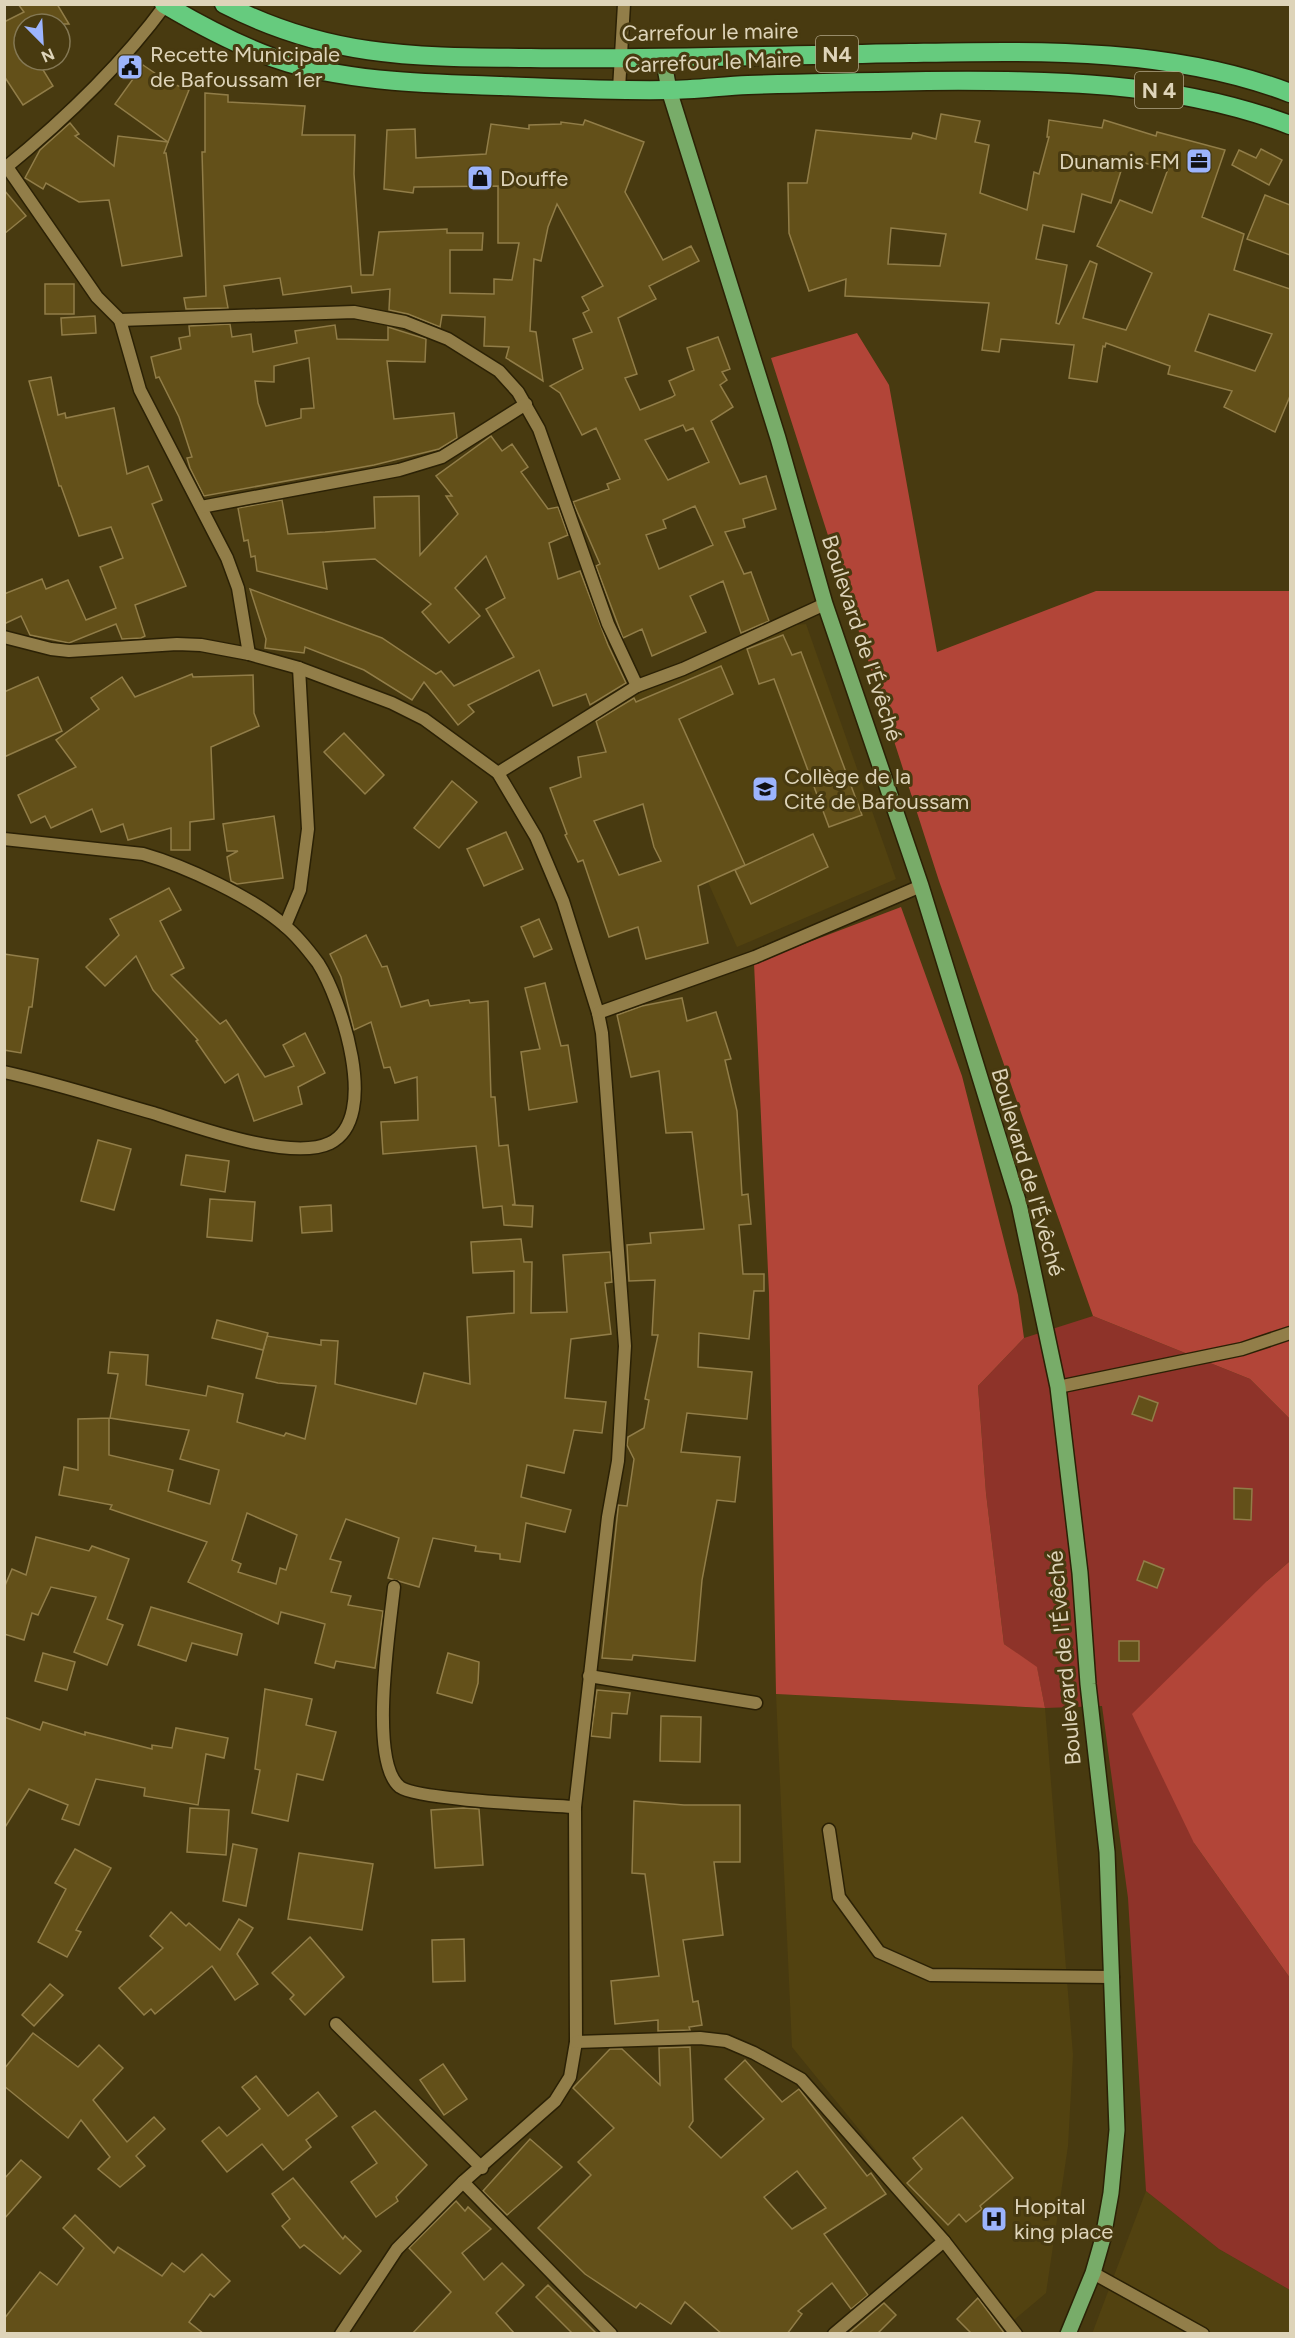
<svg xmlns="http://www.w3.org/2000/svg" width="1295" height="2338" viewBox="0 0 1295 2338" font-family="Figtree,sans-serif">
	<rect width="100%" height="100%" fill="#483a10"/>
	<!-- built -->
	<g fill="#524210">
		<path d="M806 624 896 879 737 947 626 699 796 625Z"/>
		<path d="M776 1694 1045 1708 1073 2055 1068 2146 1046 2293 1014 2320 792 2047Z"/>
		<path d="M1146 2191 1219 2249 1290 2290V2333L1092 2334Z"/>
	</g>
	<!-- green -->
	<path fill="#8e3329" d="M1093 1316 1250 1379 1290 1419V1561L1267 1581 1194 1843 1290 1978V2290L1219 2249 1146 2191 1128 1898 1102 1706 1045 1708 1037 1668 1004 1644 986 1493 978 1386 1024 1338Z"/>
	<!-- forest -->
	<g fill="#b24538">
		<path d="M857 333 889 385 937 652 1096 591H1290V1419L1250 1379 1093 1316 939 881 771 358Z"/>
		<path d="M901 907 962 1076 1018 1295 1024 1338 978 1386 986 1493 1004 1644 1037 1667 1045 1708 776 1694 769 1293 754 963Z"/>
		<path d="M1290 1561V1978L1194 1843 1132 1714 1267 1581Z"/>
	</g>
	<!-- building -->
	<g fill="#635019" stroke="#917d48" stroke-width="1.5" fill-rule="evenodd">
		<path d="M18 4H57L69 24H24V60H37L53 86 23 105 4 76V22L24 12Z"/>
		<path d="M143 65 168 82 189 90 168 142 115 104Z"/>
		<path d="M205 93 228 95V102L305 106 302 135H355L354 174 361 275H373L379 232 447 229V233H483L482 250H450V293L494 294V279L512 280 519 243H498V186L414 187 413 193 384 189 387 130 415 129 416 158 486 154 491 124 529 129V125L561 124V122L583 125 585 120 644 142 625 192 663 260 691 246 699 261 649 286 656 299 618 318 637 374 625 378 640 410 672 397 675 395 669 381 694 370 687 348 718 337 730 369 722 372 727 380 720 385 733 407 711 421 740 484 766 476 776 509 743 519 745 527 725 532 744 574 751 572 769 621 741 633 723 581 690 596 706 632 652 656 642 629 623 638 596 566 600 564 573 502 609 489 607 484 620 479 596 428 582 435 560 393 550 386 583 369 573 339 592 332 583 313 589 310 582 297 603 286 557 204 548 227 541 261 534 259 530 331 536 332 543 381 506 358 509 347 484 346 485 317 442 315 440 327 408 314 389 310 390 289 352 293 351 286 283 295 280 278 224 286 228 308 186 309 184 298 206 296 202 152H205ZM683 425 686 431 693 428 709 462 668 480 645 440ZM695 506 713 545 659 569 646 535 666 528 663 520Z"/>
		<path d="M941 114 980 121 975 142 989 145 980 193 1027 210 1034 172 1039 174 1049 137H1047L1049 120 1102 128 1104 120 1156 136 1157 132 1225 150 1202 217 1244 234 1234 270 1290 289V396L1275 432 1224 407 1232 391 1168 374 1170 366 1106 343 1105 347 1103 346 1097 382 1069 378 1074 345 1001 339 999 352 982 350 989 303 845 296 846 279 809 291 789 233 788 183H807L816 130 911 139 913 133 936 139ZM1125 158 1168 169 1152 213 1120 200 1097 246 1152 273 1126 330 1083 318 1097 264 1090 261 1059 324 1056 323 1067 265 1036 259 1043 225 1074 232 1082 194 1111 203ZM891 228 946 234 940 266 888 264ZM1209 314 1272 334 1255 371 1195 351Z"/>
		<path d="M70 123 79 134 75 136 114 166 118 136 168 142 164 153H166L182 256 122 266 109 200 79 202 46 183 43 189 25 178 40 150Z"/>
		<path d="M1261 149 1282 160 1269 185 1232 165 1239 150 1256 158Z"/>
		<path d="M4 190 26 216 4 234Z"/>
		<path d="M1265 195 1290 205V255L1247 239Z"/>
		<rect x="45" y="284" width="29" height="30"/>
		<path d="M95 316 96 333 62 335 61 318Z"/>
		<path d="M230 324 232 337 251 334 253 352 297 343 295 331 335 325 337 339 388 340V327L426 339 425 362 387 361 394 419 454 413 457 438 439 449 374 465 204 496 190 468 187 458 192 457 179 417 159 377 156 378 151 357 181 349 179 338 190 336 189 326ZM309 358 314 408 301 409V418L266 426 258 403 255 381 274 382V366Z"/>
		<path d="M51 377 58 415 65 413 66 418 114 408 127 474 148 466 162 500 152 504 186 586 135 605 145 636 141 638 122 639 116 624 69 643 30 635 21 616 4 624V594L42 579 46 589 68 580 86 620 116 608 100 567 123 558 111 527 79 536 61 486H59L29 381Z"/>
		<path d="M491 436 502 451 512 444 528 467 521 472 548 509 558 507 568 535 549 543 558 579 580 571 608 645 626 683 590 705 586 694 553 706 539 670 468 705 474 712 458 725 424 682 412 700 364 670 305 647 304 653 265 648 266 639 250 589 382 638 436 674 441 671 454 686 514 657 486 609 505 598 486 556 455 588 480 616 449 643 422 612 431 604 375 559 323 562 327 589 257 571 255 556 251 557 248 540 244 541 238 508 282 500 288 534 325 532 375 528 374 497 419 496 420 555 458 514 446 496H452L436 476Z"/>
		<path d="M783 635 792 655 801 652 862 815 829 827 774 679 759 684 747 649Z"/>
		<path d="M721 666 733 694 679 719 745 865 698 886 708 943 646 959 638 927 609 937 583 860 578 862 565 835 567 834 550 788 581 777 578 757 606 752 596 721 634 698 636 702ZM643 804 654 847 661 861 619 875 594 821Z"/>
		<path d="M192 674 193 677 253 675 254 713 259 726 211 747 214 819 190 822V850H171V828L128 840 123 824 101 832 92 809 51 828 45 816 31 823 18 795 76 767 56 740 99 709 91 698 122 677 135 697Z"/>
		<path d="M38 677 62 731 4 757V692Z"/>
		<path d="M344 733 384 775 365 794 324 752Z"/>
		<path d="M452 781 477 802 439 848 414 828Z"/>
		<path d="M274 816 283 878 237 884 231 881 227 857 238 851H227L223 824Z"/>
		<path d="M506 832 523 869 484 886 467 849Z"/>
		<path d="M813 834 828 867 751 904 735 870Z"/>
		<path d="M169 888 181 910 160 921 184 968 171 975 220 1024 226 1020 265 1077 294 1066 283 1045 305 1033 325 1073 298 1087 302 1104 254 1121 238 1074 225 1083 196 1041 198 1040 153 990 136 956 105 986 86 967 119 935 110 919Z"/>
		<path d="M539 919 552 949 534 957 521 927Z"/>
		<path d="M366 935 382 967 387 966 401 1007 428 1000 430 1006 469 1000 470 1003 488 1001 491 1097H495L499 1146 508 1145 515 1204 512 1205 533 1206 532 1227 504 1225 502 1206 483 1208 476 1146 383 1154 381 1122 418 1120 417 1077 395 1083 390 1067 384 1068 371 1022 354 1030 341 977 330 954Z"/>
		<path d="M4 954 38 959 32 1007H29L21 1053 4 1050Z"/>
		<path d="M545 983 561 1046 568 1045 577 1102 529 1110 521 1052 540 1049 525 988Z"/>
		<path d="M682 998 687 1021 716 1012 731 1059 725 1060 737 1111 742 1195 748 1194 751 1224 739 1225 743 1274H764V1291H754L749 1339 699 1333 698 1367 752 1372 747 1419 687 1413 681 1452 740 1457 735 1502 717 1500 702 1580 695 1661 633 1655 632 1660 602 1658 618 1509V1505L627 1506 634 1459 627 1445 628 1437 644 1428 649 1400 645 1399 658 1335H652L655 1280 629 1281 627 1245 651 1243 650 1233 704 1229 692 1132 666 1133 659 1071 631 1077 617 1015 642 1006Z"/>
		<path d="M98 1140 131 1149 114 1210 81 1201Z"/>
		<path d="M186 1155 229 1161 225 1192 181 1185Z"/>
		<path d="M210 1199 255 1202 252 1241 207 1237Z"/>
		<path d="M331 1205 332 1231 302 1233 300 1207Z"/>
		<path d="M521 1239 524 1262H532L531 1313 567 1312 563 1255 610 1252 612 1282 605 1283 611 1334 571 1339 565 1398 606 1402 602 1433 574 1430 564 1473 527 1465 521 1497 571 1510 565 1532 526 1523 520 1562 500 1559V1554L475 1551 476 1546 433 1538 419 1587 388 1578 399 1538 346 1519 330 1559 341 1562 331 1592 351 1596 348 1605 383 1611 375 1668 336 1661 334 1668 315 1663 325 1624 281 1612 278 1624 188 1582 207 1542 110 1509 112 1505 59 1495 64 1467 78 1470V1419L109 1418V1455L173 1470 168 1491 210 1504 219 1470 180 1459 189 1430 110 1418 118 1374 108 1373 110 1352 148 1355 146 1385 206 1396 208 1386 243 1394 237 1422 284 1436 286 1433 305 1439 316 1386 278 1383 256 1378 267 1336 321 1345V1340L338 1341 335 1384 416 1404 424 1373 470 1384 467 1317 514 1313V1271L473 1273 471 1242ZM247 1513 297 1535 286 1570 280 1568 276 1584 238 1572 241 1564 232 1560Z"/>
		<path d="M217 1320 268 1333 263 1350 212 1338Z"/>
		<path d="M1139 1396 1158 1403 1152 1421 1132 1414Z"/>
		<path d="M1234 1488 1252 1489 1251 1520 1234 1519Z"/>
		<path d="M36 1537 89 1551 92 1546 129 1559 107 1619 123 1625 107 1665 74 1652 96 1597 51 1587 38 1615 32 1613 24 1640 4 1634V1588L12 1569 26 1575Z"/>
		<path d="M1144 1561 1164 1569 1157 1588 1137 1580Z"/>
		<path d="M151 1607 242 1634 237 1655 192 1643 186 1661 138 1645Z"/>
		<rect x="1119" y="1641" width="20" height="20"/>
		<path d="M43 1653 75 1662 67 1690 35 1681Z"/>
		<path d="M448 1653 479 1662 478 1683 472 1703 437 1693Z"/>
		<path d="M265 1689 312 1699 306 1725 336 1732 323 1780 297 1774 288 1821 252 1813 260 1770 255 1769Z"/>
		<path d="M597 1690 630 1693 627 1714 612 1713 610 1738 591 1736Z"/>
		<path d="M661 1716 701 1717 700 1762 660 1761Z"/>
		<path d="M4 1717 40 1730 43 1722 85 1735V1732L152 1749V1745L172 1748 176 1728 228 1738 224 1758 206 1754 198 1805 144 1796 145 1788 96 1779 79 1825 62 1819 68 1805 29 1789 4 1829Z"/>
		<path d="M634 1801 684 1805H740V1862H714L723 1935 683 1940 693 2002 698 2001 702 2025 689 2027 690 2030 658 2031V2020L615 2024 611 1981 659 1976 645 1874 632 1873Z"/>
		<path d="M190 1808 229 1810 226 1855 187 1852Z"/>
		<path d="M463 1808 479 1809 483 1865 435 1868 431 1810Z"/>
		<path d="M233 1844 257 1849 246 1906 223 1901Z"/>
		<path d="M75 1849 111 1868 76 1930 81 1932 67 1957 38 1942 66 1889 55 1883Z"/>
		<path d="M299 1853 373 1864 362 1930 288 1919Z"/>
		<path d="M171 1912 186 1926 189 1923 220 1950 239 1919 253 1928 237 1954 258 1984 235 2000 212 1966 155 2014 151 2009 144 2015 119 1988 163 1948 150 1936Z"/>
		<path d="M310 1937 344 1977 305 2015 290 1999 294 1995 272 1973Z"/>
		<path d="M464 1939 465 1981 433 1982 432 1940Z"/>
		<path d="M50 1984 63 1995 34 2026 22 2015Z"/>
		<path d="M33 2033 78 2067 99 2045 123 2068 93 2100 127 2142 154 2117 165 2129 136 2156 145 2166 120 2187 98 2169 110 2157 81 2120 68 2138 4 2086V2069Z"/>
		<path d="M690 2047 693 2121 689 2127 721 2158 764 2119 725 2079 745 2060 782 2102 799 2089 867 2176 871 2173 886 2194 824 2234 868 2295 851 2309 832 2283 798 2311 802 2314 787 2334H722L685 2302 671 2324 640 2303 636 2308 585 2274 538 2228 591 2175 578 2162 614 2128 573 2088 610 2049H622L660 2085 659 2048ZM797 2171 826 2208 792 2229 764 2197Z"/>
		<path d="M443 2064 467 2099 444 2115 420 2080Z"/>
		<path d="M256 2076 288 2116 318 2092 337 2116 306 2140 311 2147 283 2170 262 2144 227 2172 202 2141 219 2127 227 2136 260 2109 242 2087Z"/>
		<path d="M375 2111 427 2165 396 2197 398 2201 376 2217 351 2182 377 2163 352 2127Z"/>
		<path d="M962 2117 1013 2178 980 2206 982 2209 966 2222 959 2214 948 2225 907 2183 922 2169 913 2158Z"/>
		<path d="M530 2139 562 2167 507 2215 483 2191Z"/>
		<path d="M21 2160 41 2177 4 2219V2179Z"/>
		<path d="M293 2178 343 2239 345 2236 361 2251 340 2274 304 2245 300 2248 282 2226 290 2219 272 2194Z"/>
		<path d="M456 2201 465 2211 468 2207 491 2229 462 2253 484 2280 502 2263 524 2285 496 2313 515 2334H412L451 2292 409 2248Z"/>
		<path d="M75 2215 114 2253 118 2247 162 2276 172 2263 184 2272 202 2254 230 2281 214 2297 210 2294 189 2322 204 2334H4V2319L40 2272 57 2285 84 2248 63 2228Z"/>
		<path d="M548 2285 597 2334H573L536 2297Z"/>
		<path d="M978 2298 1005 2334H972L957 2319Z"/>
		<path d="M884 2303 896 2315 877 2334H848Z"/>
	</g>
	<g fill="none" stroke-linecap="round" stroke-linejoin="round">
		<!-- lane casing -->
		<g stroke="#2b2105" stroke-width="15">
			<g id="lane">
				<path d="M1058 1387 1242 1349 1290 1333"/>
				<path d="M829 1830 839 1897 879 1952 931 1975 1113 1977"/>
				<path d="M1093 2273 1203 2334"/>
			</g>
		</g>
		<!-- street casing -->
		<g stroke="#2b2105" stroke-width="15">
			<g id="street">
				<path d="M619 89 624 4"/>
				<path d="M7 167 97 297 120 320 354 312 405 322 448 339 499 371 518 392 539 429 608 624 637 686"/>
				<path d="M4 169C64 120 120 67 166 4"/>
				<path d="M120 320 140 390 227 558 238 588 249 654"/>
				<path d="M201 507 399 470 442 457 526 404"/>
				<path d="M4 637 51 649 69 651 177 644 201 645 249 654 299 668 392 703 424 719 498 773 536 837 563 901 598 1013 602 1033 625 1346 618 1461 608 1517 575 1807 576 2042 570 2077 555 2101 463 2182 397 2249 341 2334"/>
				<path d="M498 773 637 686 683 669 825 604"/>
				<path d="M4 839 143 854C185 866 252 897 285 926 296 935 309 951 318 963 341 999 381 1118 330 1143 291 1162 194 1126 153 1113 104 1099 55 1083 4 1072"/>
				<path d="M285 926 300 890 308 829 299 668"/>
				<path d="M598 1013 755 957 921 886"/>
				<path d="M394 1587C390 1626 368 1762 400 1787 418 1800 545 1805 575 1807"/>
				<path d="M589 1676 756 1703"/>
				<path d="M336 2024 482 2168"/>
				<path d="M576 2042 700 2038 726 2041 754 2053 801 2079 944 2241 1016 2334"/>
				<path d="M463 2182 611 2334"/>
				<path d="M834 2334 944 2241"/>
			</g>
		</g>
		<!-- primary casing -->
		<g stroke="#2b2105" stroke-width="18">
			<path id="primary" d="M663 57 669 90 778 438 825 604 921 886 1019 1204 1058 1387 1080 1573 1088 1684 1107 1852 1117 2130 1111 2193 1103 2238 1093 2273 1068 2334"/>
		</g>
		<!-- highway casing -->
		<g stroke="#2b2105" stroke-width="21">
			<g id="highway">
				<path d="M164 4C203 27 246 50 289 63 356 82 431 84 501 86 556 88 612 91 668 90 695 90 722 86 748 85 808 83 867 82 927 81 1050 80 1174 81 1290 125"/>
				<path d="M224 4C329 58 415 57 530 58 656 60 783 55 910 53 1036 51 1170 47 1290 93"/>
			</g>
		</g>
		<!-- lane -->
		<use href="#lane" stroke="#927e49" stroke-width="12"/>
		<!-- street -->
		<use href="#street" stroke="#927e49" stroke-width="12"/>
		<!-- primary -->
		<use href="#primary" stroke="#78ac69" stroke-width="15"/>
		<!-- highway -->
		<use href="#highway" stroke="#66cb7e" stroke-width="18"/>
	</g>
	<!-- icons -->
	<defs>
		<g id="civic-square" transform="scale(1.35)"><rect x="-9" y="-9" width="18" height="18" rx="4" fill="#9cb4fd" stroke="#483a10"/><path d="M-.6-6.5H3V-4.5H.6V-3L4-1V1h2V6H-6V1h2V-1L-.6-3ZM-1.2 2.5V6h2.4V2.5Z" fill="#111"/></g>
		<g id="office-square" transform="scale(1.35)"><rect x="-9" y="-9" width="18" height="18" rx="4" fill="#9cb4fd" stroke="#483a10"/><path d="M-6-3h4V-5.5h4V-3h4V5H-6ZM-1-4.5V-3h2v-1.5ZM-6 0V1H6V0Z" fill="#111"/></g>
		<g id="shop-square" transform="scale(1.35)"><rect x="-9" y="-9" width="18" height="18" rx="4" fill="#9cb4fd" stroke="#483a10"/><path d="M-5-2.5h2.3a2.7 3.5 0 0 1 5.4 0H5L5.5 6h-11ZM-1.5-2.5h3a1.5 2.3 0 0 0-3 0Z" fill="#111"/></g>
		<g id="school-square" transform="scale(1.35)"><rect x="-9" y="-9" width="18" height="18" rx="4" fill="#9cb4fd" stroke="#483a10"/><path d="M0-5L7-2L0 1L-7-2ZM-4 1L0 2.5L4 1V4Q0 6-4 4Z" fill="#111"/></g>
		<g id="hospital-square" transform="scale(1.35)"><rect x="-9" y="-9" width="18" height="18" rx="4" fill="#9cb4fd" stroke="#483a10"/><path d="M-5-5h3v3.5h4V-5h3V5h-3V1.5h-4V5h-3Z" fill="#111"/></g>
	</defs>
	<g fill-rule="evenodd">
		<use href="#civic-square" x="130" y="67"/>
		<use href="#office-square" x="1199" y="161"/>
		<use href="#shop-square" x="480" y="178"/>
		<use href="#school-square" x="765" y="789"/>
		<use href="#hospital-square" x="994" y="2219"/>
	</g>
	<g text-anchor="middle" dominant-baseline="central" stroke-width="6" stroke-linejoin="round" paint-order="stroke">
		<!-- shield labels -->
		<g fill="#483a10" stroke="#b1a686" stroke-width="1.5">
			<rect x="816" y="36" width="42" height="36" rx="4.5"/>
			<rect x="1135" y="72" width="48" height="36" rx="4.5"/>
		</g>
		<g font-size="21" font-weight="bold" fill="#ded4b9">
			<text x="837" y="54">N4</text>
			<text x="1159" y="90">N 4</text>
		</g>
		<!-- street labels -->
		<g font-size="22" fill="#ded4b9" stroke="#483a10">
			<text transform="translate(710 32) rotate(-1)">Carrefour le maire</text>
			<text transform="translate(713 62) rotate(-2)">Carrefour le Maire</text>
			<text transform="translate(862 638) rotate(72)">Boulevard de l'Évêché</text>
			<text transform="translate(1028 1172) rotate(74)">Boulevard de l'Évêché</text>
			<text transform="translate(1064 1658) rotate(-95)">Boulevard de l'Évêché</text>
		</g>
		<!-- poi labels -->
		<g font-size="22" fill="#ded4b9" stroke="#483a10" text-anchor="start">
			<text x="150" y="54">Recette Municipale<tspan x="150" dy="25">de Bafoussam 1er</tspan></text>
			<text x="1180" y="161" text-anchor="end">Dunamis FM</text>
			<text x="500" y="178">Douffe</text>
			<text x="784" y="776">Collège de la<tspan x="784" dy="25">Cité de Bafoussam</tspan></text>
			<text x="1014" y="2206">Hopital<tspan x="1014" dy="25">king place</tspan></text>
		</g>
	</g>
	<!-- border -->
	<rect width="1295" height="2338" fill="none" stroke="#ded4b9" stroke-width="12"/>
	<!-- north arrow -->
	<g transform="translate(42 42) rotate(156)"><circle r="28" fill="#483a10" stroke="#847854" stroke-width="1.5"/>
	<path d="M0-4.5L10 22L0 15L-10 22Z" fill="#9cb4fd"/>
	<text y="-9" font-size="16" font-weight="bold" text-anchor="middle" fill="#ded4b9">N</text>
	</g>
</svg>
